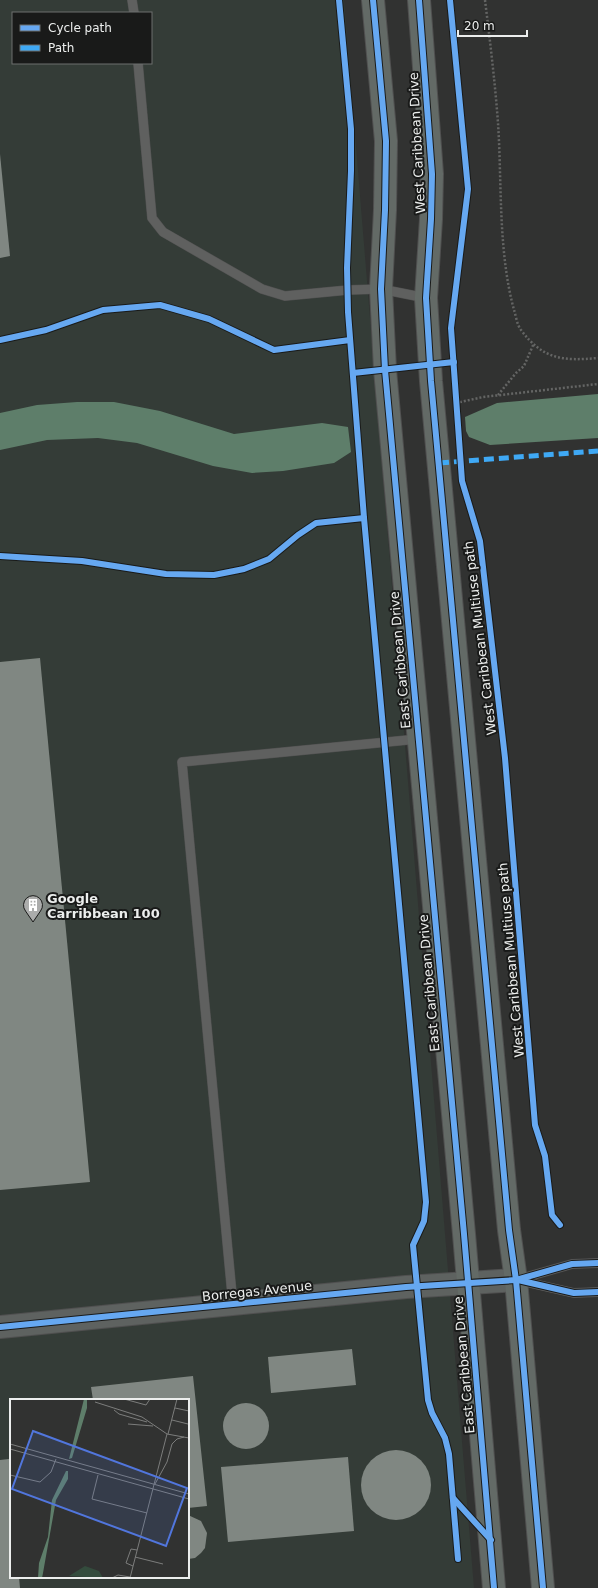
<svg xmlns="http://www.w3.org/2000/svg" width="598" height="1588" viewBox="0 0 598 1588" font-family="'DejaVu Sans',sans-serif">
	<rect width="100%" height="100%" fill="#313231"/>
	<!-- built -->
	<path fill="#343c37" fill-rule="evenodd" d="M0 0H344L474 1588H0ZM13 13H151V63H13ZM11 1400H188V1577H11Z"/>
	<!-- water -->
	<g fill="#5e7e6a">
		<path d="M598 394V438L490 445 469 437 466 431 465 417 497 403Z"/>
		<path d="M77 402H114L160 411 234 434 322 423 348 427 351 452 334 463 283 471 252 473 213 466 137 443 98 438 47 440 0 450V413L37 405Z"/>
	</g>
	<!-- building -->
	<g fill="#808782">
		<path d="M0 154 10 256 0 258Z"/>
		<path d="M40 658 90 1182 0 1190V662Z"/>
		<path d="M352 1349 356 1385 271 1393 268 1357Z"/>
		<path d="M193 1376 207 1506 188 1508V1400H93L91 1387Z"/>
		<circle cx="246" cy="1426" r="23"/>
		<circle cx="396" cy="1485" r="35"/>
		<path d="M348 1457 354 1531 228 1542 221 1467Z"/>
		<path d="M9 1459 11 1483V1577H19L20 1588H0V1460Z"/>
		<path d="M188 1515 201 1521 207 1533 205 1548 201 1553 195 1558 188 1559Z"/>
	</g>
	<g fill="none" stroke-linecap="round" stroke-linejoin="round">
		<!-- lane casing -->
		<g stroke="#505050" stroke-width="10">
			<g id="lane">
				<path d="M132 0 134 13"/>
				<path d="M138 63 152 218 163 232 262 289 285 296 348 290 381 289 426 298"/>
				<path d="M516 1280 572 1264 598 1263"/>
				<path d="M517 1280 574 1293 598 1292"/>
				<path d="M233 1305 182 762 418 739"/>
			</g>
		</g>
		<!-- secondary casing -->
		<g stroke="#505050" stroke-width="24">
			<path id="secondary" d="M0 1327 406 1287 516 1280"/>
		</g>
		<!-- primary casing -->
		<g stroke="#505050" stroke-width="24">
			<g id="primary">
				<path d="M373 0 386 141 385 210 381 289 385 370 464 1234 494 1588"/>
				<path d="M419 0 432 174 431 219 426 298 431 381 509 1230 516 1280 543 1588"/>
			</g>
		</g>
		<!-- path -->
		<g stroke="#646564" stroke-width="2.5" stroke-dasharray="2 2" stroke-linecap="butt">
			<path d="M485 0C490 41 495 82 498 123 502 184 498 251 514 310 516 316 517 325 521 330 543 360 564 361 598 358"/>
			<path d="M498 395 516 373 524 366 534 343"/>
			<path d="M456 403 483 397 598 384"/>
		</g>
		<!-- lane -->
		<use href="#lane" stroke="#5f605f" stroke-width="9"/>
		<!-- secondary -->
		<use href="#secondary" stroke="#5e6260" stroke-width="22"/>
		<!-- primary -->
		<use href="#primary" stroke="#636a66" stroke-width="22"/>
		<!-- quiet -->
		<path stroke="#3fa9f5" stroke-width="5" stroke-dasharray="10 5" stroke-linecap="butt" d="M439 463 598 451"/>
		<!-- cycleway casing -->
		<g stroke="#191a19" stroke-width="8">
			<g id="cycleway">
				<path d="M339 0 351 129V171L347 268 348 312 364 518 426 1202 424 1221 413 1245 428 1400 432 1413 445 1438 449 1454 458 1559"/>
				<path d="M373 0 386 141 385 210 381 289 385 370 464 1234 494 1588"/>
				<path d="M419 0 432 174 431 219 426 298 431 381 509 1230 516 1280 543 1588"/>
				<path d="M450 0 468 189 451 328 462 481 480 541 505 758 535 1125 545 1156 552 1215 560 1225"/>
				<path d="M0 340 46 330 103 310 160 305 209 319 274 350 350 340"/>
				<path d="M353 373 454 362"/>
				<path d="M0 556 82 561 166 574 214 575 244 569 269 559 298 535 316 523 364 518"/>
				<path d="M518 1280 574 1293 598 1292"/>
				<path d="M0 1327 406 1287 516 1280 572 1264 598 1263"/>
				<path d="M453 1498 491 1540"/>
			</g>
		</g>
		<!-- cycleway -->
		<use href="#cycleway" stroke="#66a8f1" stroke-width="6"/>
	</g>
	<!-- icons -->
	<defs>
		<g id="building-pin" transform="scale(1)"><path d="M0 17L-7.5 6A9.5 9.5 0 1 1 7.5 6Z" fill="#abacab" stroke="#191a19"/><path d="M-4-6H4V6H1V3H-1V6H-4ZM-2.5-4.3h1.7v1.8h-1.7ZM.8-4.3h1.7v1.8H.8ZM-2.5-1h1.7V.8h-1.7ZM.8-1h1.7V.8H.8Z" fill="#fff"/></g>
	</defs>
	<g fill-rule="evenodd">
		<use href="#building-pin" x="33" y="905"/>
	</g>
	<g text-anchor="middle" dominant-baseline="central" stroke-width="4" stroke-linejoin="round" paint-order="stroke">
		<!-- street labels -->
		<g font-size="13" fill="#eceeed" stroke="#191a19">
			<text transform="translate(417 143) rotate(-93)">West Caribbean Drive</text>
			<text transform="translate(480 638) rotate(-97)">West Caribbean Multiuse path</text>
			<text transform="translate(400 660) rotate(-95)">East Caribbean Drive</text>
			<text transform="translate(511 960) rotate(-95)">West Caribbean Multiuse path</text>
			<text transform="translate(429 983) rotate(-95)">East Caribbean Drive</text>
			<text transform="translate(257 1291) rotate(-6)">Borregas Avenue</text>
			<text transform="translate(464 1365) rotate(-95)">East Caribbean Drive</text>
		</g>
		<!-- poi labels -->
		<g font-size="13" font-weight="bold" fill="#eceeed" stroke="#191a19" text-anchor="start">
			<text x="47" y="898">Google<tspan x="47" dy="15">Carribbean 100</tspan></text>
		</g>
	</g>
	<!-- overview -->
	<g transform="translate(10 1399)">
		<rect width="179" height="179" fill="#313231"/>
		<path d="M75 167 89 172 93 179 59 177Z" fill="#344c3d"/>
		<path d="M74 0H77V9L62 59 59 60ZM56 72H58V80L46 101 33 174 32 179H28L29 164 38 138 42 101Z" fill="#5e7e6a"/>
		<path fill="none" stroke="#7c7d7c" stroke-width="1" d="M114 0 136 6 140 0M85 3 132 18 157 35 179 39M165 9 179 12M104 11 109 15 137 23M162 21 178 25M118 25 143 27M158 35 167 0M0 45 179 95M0 50 179 100M0 76 30 83 41 73 46 60M88 76 82 100 137 114M145 85 157 63 162 45 167 40 174 38M125 158 153 165M123 167 116 164 121 150 127 151M102 179 108 176 120 178M120 179 157 35"/>
		<path fill="#5176dd" fill-opacity="0.15" stroke="#5176dd" stroke-width="2" d="M23 32 177 89 156 147 2 90Z"/>
		<rect width="179" height="179" fill="none" stroke="#eceeed" stroke-width="2"/>
	</g>
	<!-- legend -->
	<rect x="12" y="12" width="140" height="52" fill="#191a19" stroke="#6d6f6e"/>
	<rect x="20" y="25" width="20" height="6" fill="#66a8f1" stroke="#6d6f6e"/>
	<text x="48" y="32" font-size="12" fill="#eceeed">Cycle path</text>
	<rect x="20" y="45" width="20" height="6" fill="#3fa9f5" stroke="#6d6f6e"/>
	<text x="48" y="52" font-size="12" fill="#eceeed">Path</text>
	<!-- scale -->
	<path d="M458 30v6h69v-6" fill="none" stroke="#eceeed" stroke-width="2"/>
	<text x="464" y="30" font-size="12" fill="#eceeed" stroke="#191a19" stroke-width="3" paint-order="stroke">20 m</text>
</svg>
